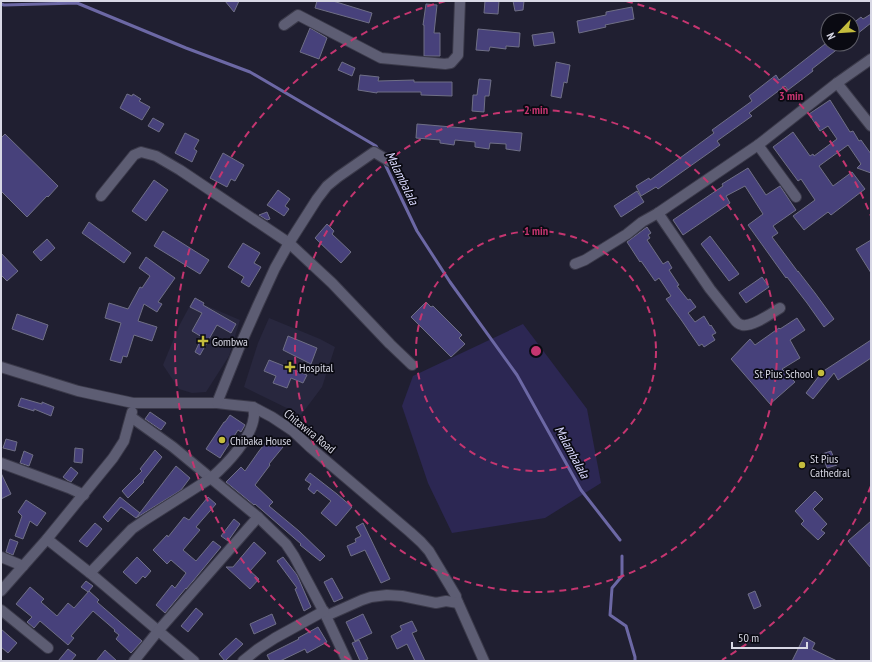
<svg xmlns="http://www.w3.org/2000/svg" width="872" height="662" viewBox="0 0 872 662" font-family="'PT Sans Narrow',sans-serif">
	<rect width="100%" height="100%" fill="#201f31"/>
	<!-- built -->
	<g fill="#28273e">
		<path d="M193 300 240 320 229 356 206 392 192 393 179 389 163 365 179 326Z"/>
		<path d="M269 318 320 339 335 347 322 387 301 415 244 387 258 343Z"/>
	</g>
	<!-- green -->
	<path fill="#2c2753" d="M523 324 587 409 601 483 545 518 452 533 428 483 402 406 413 376Z"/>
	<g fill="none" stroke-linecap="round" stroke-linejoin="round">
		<!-- stream -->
		<g stroke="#6c68a5" stroke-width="3">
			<path d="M1 4 4 5 77 3 186 48 250 72 376 146 379 152"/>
			<path d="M384 162 417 231 450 282 517 375 581 490 620 540"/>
			<path d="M622 556V576L612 588 610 615 626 626 635 657V661"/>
		</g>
	</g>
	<!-- building -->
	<g fill="#47417b" stroke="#6f6f86">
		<path d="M225 1H239L234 12Z"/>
		<path d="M317 1H333L372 13 369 23 315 8Z"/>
		<path d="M485 1H499L498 14 484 13Z"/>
		<path d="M513 1H524L523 10 515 11Z"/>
		<path d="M426 4 437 5 434 33H440V56H424V25H423Z"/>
		<path d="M632 7 634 19 605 25 606 27 579 33 577 21 606 15V12Z"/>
		<path d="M871 14V23L852 38V24L861 17 863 19Z"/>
		<path d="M310 28 327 38 319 59 300 52Z"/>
		<path d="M478 29 520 33 519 47 506 46V49L490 47 489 51 476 50Z"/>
		<path d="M553 32 555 43 534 46 532 35Z"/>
		<path d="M825 44H844L812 69 813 71 788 90 785 86 749 113 752 116 717 141 720 145 658 189 656 187 641 196 636 186 649 178 650 180 714 133 712 130 752 101 749 96 776 75 779 80Z"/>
		<path d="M342 62 355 68 352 76 338 70Z"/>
		<path d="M556 62 570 65 567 83 564 82 561 98 551 96Z"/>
		<path d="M360 75 379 77 378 81 414 80V82H452V96L421 95V92H377V93L358 90Z"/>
		<path d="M479 79 491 80 489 96H485L484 112 472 111 473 95H477Z"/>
		<path d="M127 94 132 96 133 94 141 99 139 101 150 107 142 120 120 108Z"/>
		<path d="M830 100 850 132 853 131 859 141 861 140 871 154V173L857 168 861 164 848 145 819 166 833 186 852 172 865 189 831 215 828 212 804 230 793 216 815 200 801 179 798 181 773 147 793 132 810 156 813 154 814 156 837 139 828 126 820 131 809 114Z"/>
		<path d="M153 118 164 124 159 132 148 126Z"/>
		<path d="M417 124 522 133 520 151 506 149V144L490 143 489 149 475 147V142L455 140 454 145 440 143V140L416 138Z"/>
		<path d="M185 133 199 140 194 149 197 151 192 162 175 153Z"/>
		<path d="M5 134 58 186 48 197 47 196 27 217 1 191V138Z"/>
		<path d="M223 153 244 165 235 181 231 179 227 187 210 178Z"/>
		<path d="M748 168 766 195 780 186 796 210 773 226 778 233 772 237 798 272V271L815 293 834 319 824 327 807 303 787 277 786 278 748 225 763 214 745 186 726 196 730 203 683 235 673 220 723 186 722 184Z"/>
		<path d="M154 180 168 190 146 221 132 211Z"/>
		<path d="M278 190 290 199 285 206 289 209 284 216 267 205Z"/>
		<path d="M637 191 644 202 621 217 614 206Z"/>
		<path d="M267 212 270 219 267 220 259 215Z"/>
		<path d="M89 222 131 253 124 263 82 233Z"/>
		<path d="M327 224 334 231 332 234 351 252 341 263 315 238Z"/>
		<path d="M647 227 651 233 648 235 650 238 647 240 663 264 668 261 672 268 669 270 679 285 677 286 688 300 690 299 696 307 688 313 695 322 704 316 710 326 711 325 716 333 712 335 715 340 704 347 702 344 699 346 682 321 666 299 671 296 659 278 655 281 641 261 640 262 627 242Z"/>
		<path d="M163 231 209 260 200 274 154 246Z"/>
		<path d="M710 236 739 274 729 281 701 244Z"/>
		<path d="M47 239 55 248 41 261 33 252Z"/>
		<path d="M871 240V273L856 249Z"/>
		<path d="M243 243 260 253 254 263 261 267 249 287 241 282 244 277 228 267Z"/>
		<path d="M1 253 18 271 7 281 1 275Z"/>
		<path d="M146 257 175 278 158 302 162 304 157 312 144 304 138 321 157 327 152 341 134 335 127 357 123 356 121 363 110 360 121 323 105 318 109 303 128 309 140 287 142 288 150 276 139 268Z"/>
		<path d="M762 277 769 287 746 303 739 293Z"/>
		<path d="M195 298 204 303 203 305 236 324 231 333 217 325 200 355 195 352 202 337 192 331 202 313 190 307Z"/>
		<path d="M426 302 431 307 433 306 462 335 459 338 465 344 451 357 411 317Z"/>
		<path d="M17 314 48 325 43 340 12 329Z"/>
		<path d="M797 318 805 330 790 340 800 358 782 369 795 382 770 404 731 359 750 339 755 345 779 328 780 329Z"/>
		<path d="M288 336 317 348 311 364 283 350Z"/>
		<path d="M871 340V358L838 380 834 373 813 399 806 393 822 372Z"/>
		<path d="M269 360 307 375 303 383 291 378 287 388 273 383 276 376 264 371Z"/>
		<path d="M21 398 42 404V402L54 407 51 416 34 409V411L18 406Z"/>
		<path d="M150 412 166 423 161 430 145 419Z"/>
		<path d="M230 415 245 425 241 432 238 430 220 458 206 449 224 422H225Z"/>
		<path d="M271 436 283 447 269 464 270 465 255 485 273 502 269 506 299 531 325 556 320 561 300 545 301 544 255 504 254 505 226 482 241 467 245 471 259 451Z"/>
		<path d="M6 439 17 442 15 451 3 448Z"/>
		<path d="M75 448 83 449 82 463 74 462Z"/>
		<path d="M155 450 162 457 143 481 144 482 128 498 122 491 142 471 140 469Z"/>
		<path d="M24 451 33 455 29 466 20 463Z"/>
		<path d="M831 451 837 465 827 468 822 454Z"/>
		<path d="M176 466 190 478 181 490 136 518Z"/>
		<path d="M71 467 78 473 71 482 67 480 63 477Z"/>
		<path d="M1 473 11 494 1 499Z"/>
		<path d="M310 473 337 494 352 507 336 526 321 513 331 501 317 490 314 494 308 489 311 484 305 480Z"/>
		<path d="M815 491 823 499 813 509 827 524 821 530 825 533 818 540 801 524 804 521 795 511Z"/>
		<path d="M120 497 140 513 136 518 121 507 108 522 103 517Z"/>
		<path d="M208 497 216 504 196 527 200 530 183 550 196 561 213 541 221 547 193 581 186 589V588L165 613 156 605 172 585 175 588 186 573 171 560 167 564 153 550 167 535 168 537 184 517 189 520Z"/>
		<path d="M26 500 46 513 37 526 30 521 23 539 15 536 22 516 18 512Z"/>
		<path d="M234 519 240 524 228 541 221 536Z"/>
		<path d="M871 521V568L848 541Z"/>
		<path d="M95 523 102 529 87 547 79 541Z"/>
		<path d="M363 523 390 579 381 583 365 550 351 556 347 546 356 542 355 539 361 536 356 527Z"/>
		<path d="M10 539 18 542 13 555 6 552Z"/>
		<path d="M254 542 266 553 250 571 259 579 250 589 226 567H233Z"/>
		<path d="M137 557 151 571 145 578 143 576 136 584 123 572Z"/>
		<path d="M283 557 297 575 311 607 304 611 295 589 297 588 277 561Z"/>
		<path d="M332 578 343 598 334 602 324 582Z"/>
		<path d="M86 581 93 586 88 592 81 587Z"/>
		<path d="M30 587 44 599 41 602 57 616 68 603 74 608 89 591 99 600 97 602 142 641 131 653 116 639 119 635 114 631 115 630 93 611 71 636 74 638 68 645 40 621 34 628 27 622 32 617 16 604Z"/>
		<path d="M755 591 761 606 754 609 748 594Z"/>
		<path d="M196 608 203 614 188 632 181 626Z"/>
		<path d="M272 614 276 624 254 634 250 624Z"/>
		<path d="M363 614 372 633 355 641 346 622Z"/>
		<path d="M412 621 417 631 412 633 425 661H415L407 644 397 649 391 636 402 630 400 626Z"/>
		<path d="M318 627 327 642 307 653 305 649 280 661H270L267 655 299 639 298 638Z"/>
		<path d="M1 629 17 643 8 653 1 647Z"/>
		<path d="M804 637 815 643 812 649 837 661H792Z"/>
		<path d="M236 638 243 644 225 661 219 654Z"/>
		<path d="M359 640 368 659 363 661H360L352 643Z"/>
		<path d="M68 649 76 655 71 661H58Z"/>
		<path d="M105 650 117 661H96Z"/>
	</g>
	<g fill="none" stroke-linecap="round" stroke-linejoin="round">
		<!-- minor casing -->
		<g stroke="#3b3a4a" stroke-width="12">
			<g id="minor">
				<path d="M284 25 298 15 381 58 445 64 451 63 458 55 460 1"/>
				<path d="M837 83 871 126"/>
				<path d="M758 145 796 197"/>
				<path d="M101 196 134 155 141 152 156 156 180 170 289 243 332 283 390 344 412 365"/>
				<path d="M658 213 710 289 734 319C736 322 738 324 742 325 753 327 770 314 780 308"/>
				<path d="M575 264 585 260 627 234 642 222 658 213 758 145 837 83 871 59"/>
				<path d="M1 367 78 391 133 403H217L234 405 253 407 272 417 293 431 311 448 410 532 421 542 429 551 456 596V598L484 661"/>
				<path d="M217 403 239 348 258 305 275 268 289 243 317 199 327 186 338 177 374 152 389 161"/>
				<path d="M131 417 173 447 258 517 286 544 294 556 309 584 326 616 347 661"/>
				<path d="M1 463 69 488 84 495"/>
				<path d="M47 539 90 573 194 661"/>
				<path d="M1 557 23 566"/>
				<path d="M90 573 132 529 145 520 211 478C227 464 252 438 254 416 254 413 254 410 253 407"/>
				<path d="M1 591 47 539 113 458 124 441 132 412"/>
				<path d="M1 610 48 648"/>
				<path d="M326 616 362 600 371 597 387 595 402 596 436 603 446 601 458 603"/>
				<path d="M134 661 158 631 258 517"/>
				<path d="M243 661 258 649 275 638 324 611"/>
			</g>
		</g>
		<!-- minor -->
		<use href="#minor" stroke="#5d5d73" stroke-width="10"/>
	</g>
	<!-- distance rings -->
	<g fill="none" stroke="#c53570" stroke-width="2" stroke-dasharray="7 5">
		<circle cx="536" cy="351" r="120"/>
		<circle cx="536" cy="351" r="241"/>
		<path d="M871 486A361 361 0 0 1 722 660M350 660A361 361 0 0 1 446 1M626 1A361 361 0 0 1 871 216"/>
	</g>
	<!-- markers -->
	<g fill="#c4bc3d" stroke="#0a0a12" stroke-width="1.5">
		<path d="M201 335h4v4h4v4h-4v4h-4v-4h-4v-4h4z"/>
		<path d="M288 361h4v4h4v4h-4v4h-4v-4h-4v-4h4z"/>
		<circle cx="821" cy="373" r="4"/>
		<circle cx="222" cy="440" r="4"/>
		<circle cx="802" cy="465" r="4"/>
	</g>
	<g text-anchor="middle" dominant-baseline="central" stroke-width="3.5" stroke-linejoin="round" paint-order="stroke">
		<!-- poi labels -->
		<g font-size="12" fill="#d8d8e5" stroke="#0a0a12" text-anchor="start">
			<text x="212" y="341">Gombwa</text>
			<text x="299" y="367">Hospital</text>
			<text x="813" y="373" text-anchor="end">St Pius School</text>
			<text x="230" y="440">Chibaka House</text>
			<text x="810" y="458">St Pius<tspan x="810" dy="14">Cathedral</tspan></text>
		</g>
		<!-- street labels -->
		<g font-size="12" fill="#d8d8e5" stroke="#0a0a12">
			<text transform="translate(310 431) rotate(39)">Chitawira Road</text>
		</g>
		<!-- water labels -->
		<g font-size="13" font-style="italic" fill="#dbdaff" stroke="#0a0a12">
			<text transform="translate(402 178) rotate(64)">Malambalala</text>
			<text transform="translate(572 452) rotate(61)">Malambalala</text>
		</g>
	</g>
	<circle cx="536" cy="351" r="6" fill="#c53570" stroke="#0a0a12" stroke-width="2"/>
	<g font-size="12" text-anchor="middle" font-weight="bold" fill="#c53570" stroke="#0a0a12" stroke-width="3.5" stroke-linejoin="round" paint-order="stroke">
		<text x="791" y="100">3 min</text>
		<text x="536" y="114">2 min</text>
		<text x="536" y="235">1 min</text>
	</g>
	<!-- border -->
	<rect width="872" height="662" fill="none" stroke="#d8d8e5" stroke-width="4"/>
	<!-- north arrow -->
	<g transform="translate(840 32) rotate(245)"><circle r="19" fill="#0a0a12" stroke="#5c5c66"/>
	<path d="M0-3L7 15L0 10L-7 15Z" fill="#c4bc3d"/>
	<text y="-6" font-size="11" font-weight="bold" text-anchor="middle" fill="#d8d8e5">N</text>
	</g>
	<!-- scale -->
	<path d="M732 642v6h75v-6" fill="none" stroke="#d8d8e5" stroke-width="2"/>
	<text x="738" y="642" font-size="12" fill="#d8d8e5" stroke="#0a0a12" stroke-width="3" paint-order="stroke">50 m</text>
</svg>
